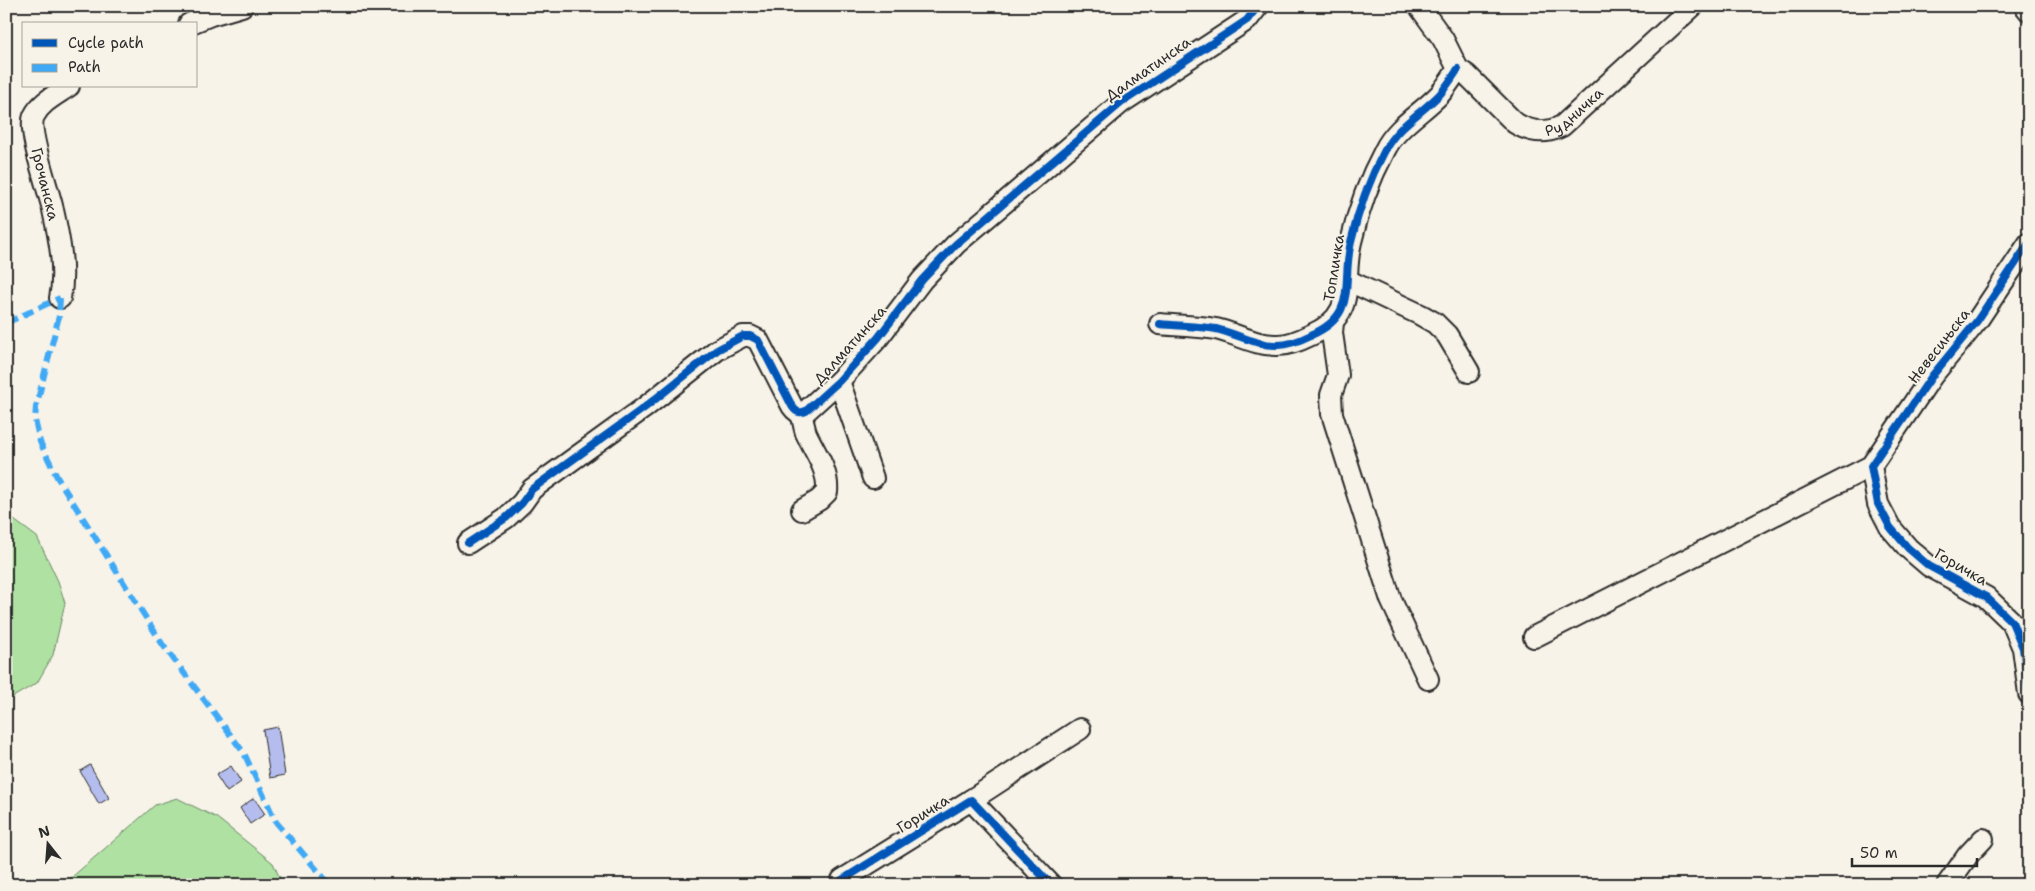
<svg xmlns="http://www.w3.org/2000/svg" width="2035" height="891" viewBox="0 0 2035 891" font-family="'Shantell Sans',sans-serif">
	<rect width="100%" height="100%" fill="#f7f3e8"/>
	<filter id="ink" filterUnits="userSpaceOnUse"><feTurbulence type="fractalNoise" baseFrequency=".02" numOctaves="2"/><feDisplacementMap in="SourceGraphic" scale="10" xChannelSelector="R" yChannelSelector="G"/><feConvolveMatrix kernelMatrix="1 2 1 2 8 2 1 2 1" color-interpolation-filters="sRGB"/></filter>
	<g filter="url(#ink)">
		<!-- green -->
		<g fill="#aee1a2" stroke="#6c8666">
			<path d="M6 514 37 537 58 581 65 603 53 655 37 683 6 701Z"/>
			<path d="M177 798 217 818 273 863 283 885H58L65 883 155 805Z"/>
		</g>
		<!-- building -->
		<g fill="#b4bdee" stroke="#2b2b2b">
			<path d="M278 727 285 775 270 778 263 730Z"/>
			<path d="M90 765 109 798 99 804 80 771Z"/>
			<path d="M231 766 241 782 227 792 216 775Z"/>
			<path d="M254 798 265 814 250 824 240 808Z"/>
		</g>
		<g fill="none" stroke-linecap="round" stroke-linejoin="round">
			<!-- minor casing -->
			<g stroke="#2b2b2b" stroke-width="24">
				<g id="minor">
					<path id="s1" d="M1419 6 1443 39 1458 69 1467 75 1515 123C1531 133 1546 134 1562 126L1693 6"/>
					<path d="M2025 6 2029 11"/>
					<path d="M189 24 211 15 242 6"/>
					<path d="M1347 280 1421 315 1435 323 1447 335 1469 372"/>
					<path d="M60 298C66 270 59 237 53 210 49 191 27 130 34 116 41 102 56 95 69 86"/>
					<path d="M1333 322 1332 333 1338 375 1331 395 1332 414 1391 600 1428 679"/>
					<path d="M1160 324C1178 326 1198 326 1216 329 1237 334 1257 346 1278 345 1289 345 1301 340 1311 335 1359 314 1341 284 1351 242 1358 211 1370 178 1385 150 1396 127 1423 112 1440 94 1447 86 1452 78 1458 69"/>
					<path d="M839 381 873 478"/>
					<path d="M801 413C803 420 804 427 806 433 815 453 829 470 827 492L819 500 802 510"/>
					<path d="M1871 466 1878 504 1890 527 1908 548 1929 566 1986 597 2012 622 2023 648 2029 694"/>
					<path d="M468 543 506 518 522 503 532 489 644 408 717 350 743 336H750L758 340 792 406C796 412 799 414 806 411L839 381 878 338 922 280 956 244 1121 103 1238 26 1247 20 1258 6"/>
					<path d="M1534 637 1871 466 1932 376 1977 321 2029 243"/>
					<path d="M971 800 1080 729"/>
					<path d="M842 880 971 800 1051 885"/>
					<path d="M1947 885 1968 855 1983 839"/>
				</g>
			</g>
			<!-- minor -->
			<use href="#minor" stroke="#f7f3e8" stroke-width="20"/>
			<!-- quiet -->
			<g stroke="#3fa9f5" stroke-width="6" stroke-dasharray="12 6" stroke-linecap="butt">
				<path d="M60 298 59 316 36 407 35 420 40 442 57 477 163 645 244 753 276 822 330 885"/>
				<path d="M6 323 60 298"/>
			</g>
			<!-- cycleway casing -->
			<g stroke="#f7f3e8" stroke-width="11">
				<g id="cycleway">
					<path d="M2029 243 1977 321 1932 376 1871 466 1878 504 1890 527 1908 548 1929 566 1986 597 2012 622 2023 648 2029 694"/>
					<path d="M1160 324C1178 326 1198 326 1216 329 1237 334 1257 346 1278 345 1289 345 1301 340 1311 335 1359 314 1341 284 1351 242 1358 211 1370 178 1385 150 1396 127 1423 112 1440 94 1447 86 1452 78 1458 69"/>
					<path d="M468 543 506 518 522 503 532 489 644 408 717 350 743 336H750L758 340 792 406C796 412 799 414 806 411L839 381 878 338 922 280 956 244 1121 103 1238 26 1247 20 1258 6"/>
					<path d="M842 880 971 800 1051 885"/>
				</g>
			</g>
			<!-- cycleway -->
			<use href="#cycleway" stroke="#0057b8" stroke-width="8"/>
		</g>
	</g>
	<g text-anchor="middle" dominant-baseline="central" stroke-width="4" stroke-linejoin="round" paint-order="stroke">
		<!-- street labels -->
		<g font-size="15" fill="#2b2b2b" stroke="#f7f3e8">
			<text transform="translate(1148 69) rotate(-35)">Далматинска</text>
			<text stroke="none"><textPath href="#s1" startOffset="220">Рудничка</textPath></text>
			<text transform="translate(45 184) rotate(76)">Грочанска</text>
			<text transform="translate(1334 268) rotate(-81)">Топличка</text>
			<text transform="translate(850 345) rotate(-48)">Далматинска</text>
			<text transform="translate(1939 346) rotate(-52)">Невесињска</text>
			<text transform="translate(1961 567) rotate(30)">Горичка</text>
			<text transform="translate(923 814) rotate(-32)">Горичка</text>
		</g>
	</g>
	<!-- margin -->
	<rect width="2035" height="891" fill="none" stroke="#f7f3e8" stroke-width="25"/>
	<rect x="12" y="12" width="2010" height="866" fill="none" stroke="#2b2b2b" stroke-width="2" filter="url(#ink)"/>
	<!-- legend -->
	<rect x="22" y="22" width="175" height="65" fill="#f7f3e8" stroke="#a5a39c"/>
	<rect x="32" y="39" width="25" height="8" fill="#0057b8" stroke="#a5a39c"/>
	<text x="68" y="48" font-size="15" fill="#2b2b2b">Cycle path</text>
	<rect x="32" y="64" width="25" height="8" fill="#3fa9f5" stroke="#a5a39c"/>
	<text x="68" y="72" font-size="15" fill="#2b2b2b">Path</text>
	<!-- north arrow -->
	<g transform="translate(48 844) rotate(343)" stroke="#f7f3e8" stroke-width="4" paint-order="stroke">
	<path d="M0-4L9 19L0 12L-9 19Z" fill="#2b2b2b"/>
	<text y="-8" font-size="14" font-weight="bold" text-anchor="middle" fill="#2b2b2b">N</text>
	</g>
	<!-- scale -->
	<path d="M1852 858v8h125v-8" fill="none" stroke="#2b2b2b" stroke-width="2.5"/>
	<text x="1860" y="858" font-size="15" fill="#2b2b2b" stroke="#f7f3e8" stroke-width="4" paint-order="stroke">50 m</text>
</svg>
